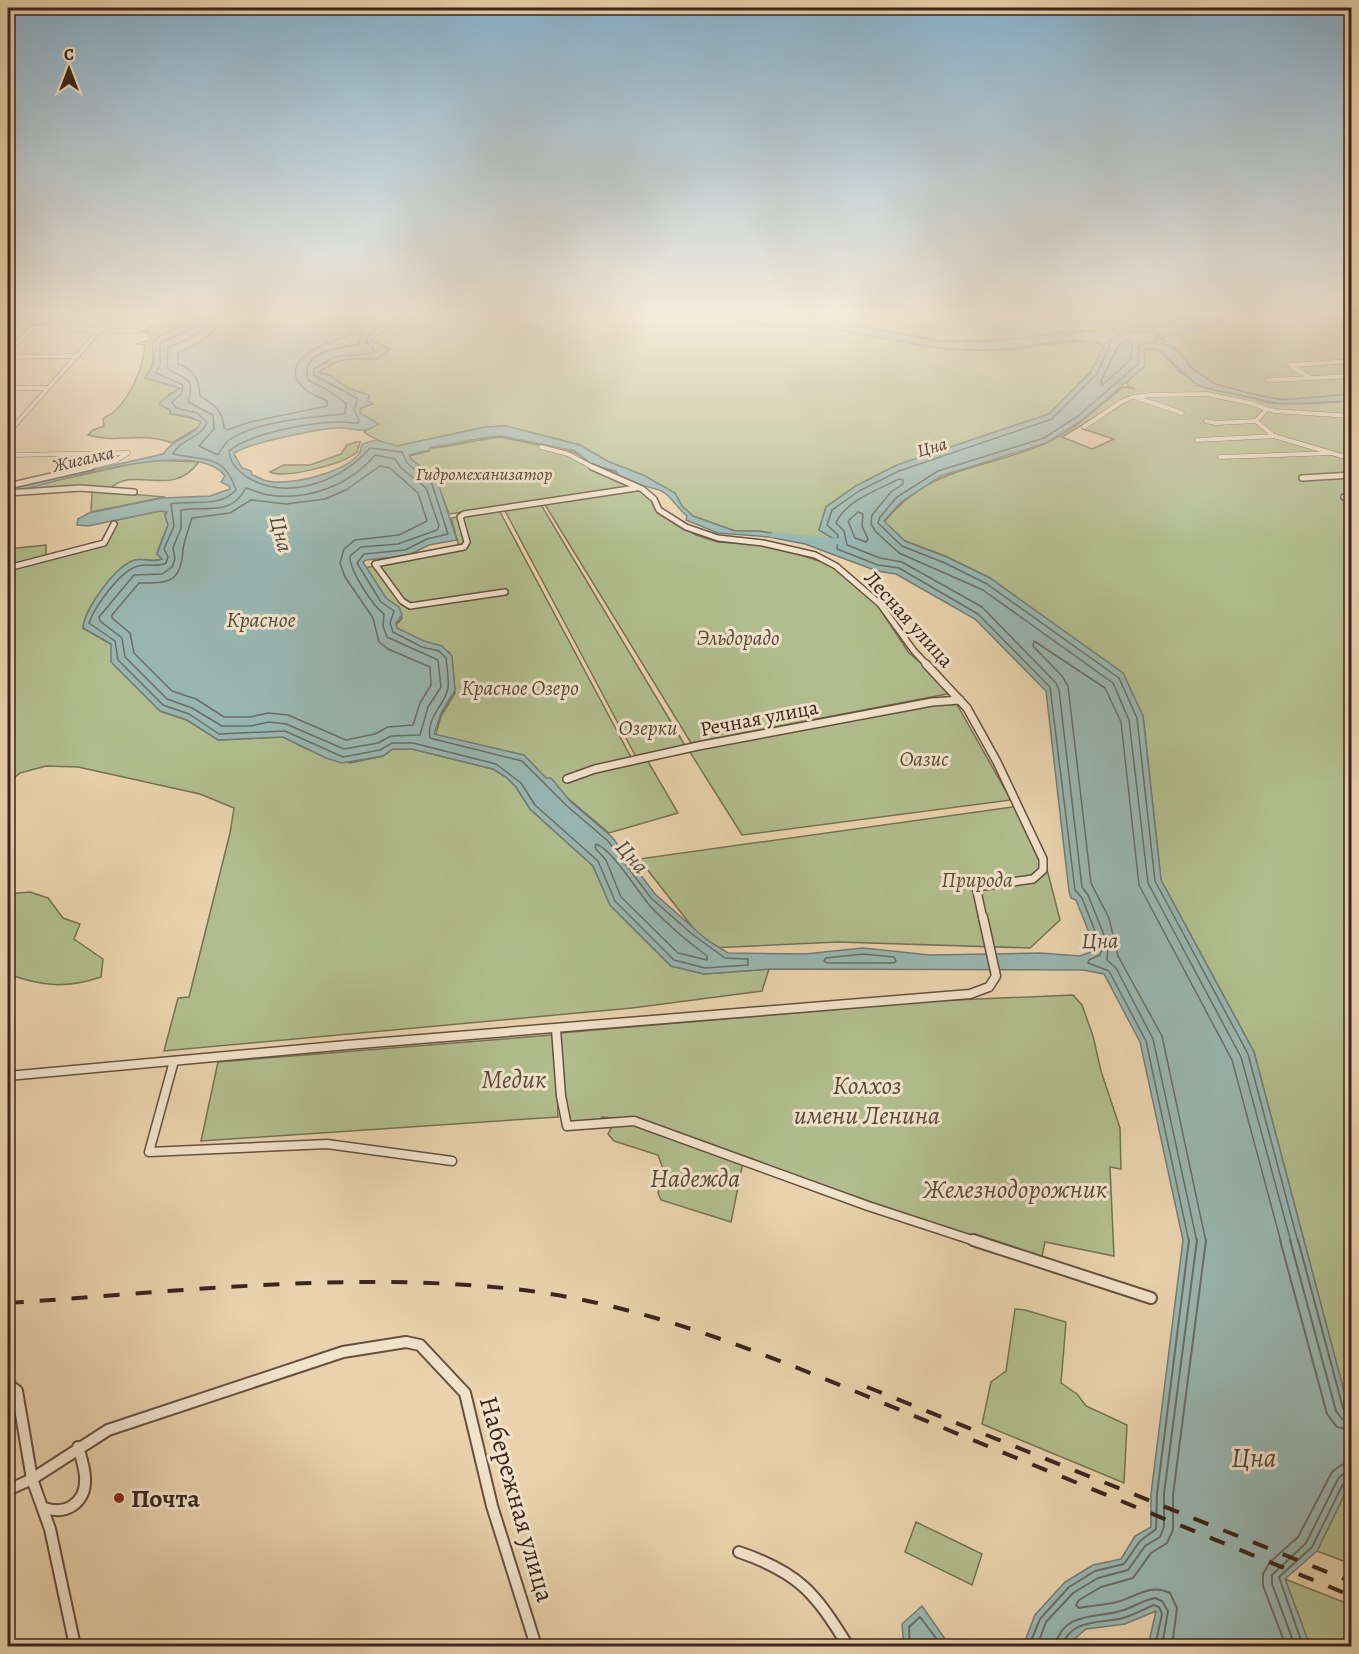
<svg xmlns="http://www.w3.org/2000/svg" width="1359" height="1654" viewBox="0 0 1359 1654" font-family="Alegreya,serif">
	<rect width="100%" height="100%" fill="#e9d2ad"/>
	<filter id="stains"><feTurbulence type="fractalNoise" baseFrequency=".00333" numOctaves="4"/><feColorMatrix values="0 0 0 0 .2 0 0 0 0 .09 0 0 0 0 .02 0 0 0 .5 -.17"/></filter>
	<radialGradient id="worn" r=".72"><stop offset=".6" stop-color="#630" stop-opacity="0"/><stop offset="1" stop-color="#630" stop-opacity=".3"/></radialGradient>
	<!-- green -->
	<g fill="#b1bd8e" stroke="#767155" stroke-width="1.5" fill-rule="evenodd">
		<path d="M8 313H57L45 324 28 326 33 315 20 316 13 327H8L10 317Z"/>
		<path d="M170 313H198L194 320 157 337C151 355 158 358 145 378L180 388 168 395 171 414C182 416 191 417 202 422L199 427 172 443C141 431 117 444 88 435L93 430 104 426 103 419C106 416 112 414 115 411 131 395 143 369 145 345L136 344 150 340 149 334 140 331H150L144 330Z"/>
		<path d="M426 313H726L745 323 835 329 946 349 1006 350 1080 340 1105 345 1091 371 1049 414 897 465 856 486 826 507 819 530 835 539 808 540 759 531H735L693 516 682 506 675 493 643 475 607 461 580 445 506 426 486 427 397 446C384 444 375 439 364 432L378 424 360 413 359 409 372 404 368 401 367 394 349 389 319 372C328 365 338 360 349 359 369 357 374 363 389 349L371 340 391 325Z"/>
		<path d="M768 313H1197C1184 320 1146 331 1131 326 1121 323 1113 318 1103 315L1098 317 1106 321 1116 332 1080 331 991 341H940L823 320Z"/>
		<path d="M1230 313H1318L1351 316V394L1292 400 1265 398 1215 384 1189 366 1184 359 1152 343 1165 341 1160 338C1183 331 1212 332 1230 313Z"/>
		<path d="M1146 348 1159 350 1181 373 1269 403 1302 404 1351 401V1418L1254 1052 1161 880 1143 716 1034 612 990 578 947 557 905 541 884 522C933 463 983 471 1046 443 1074 431 1099 406 1123 387L1135 389 1127 386 1128 382 1145 357 1144 350ZM1129 396 1132 398 1083 429 1114 439 1092 449 1062 437Z"/>
		<path d="M501 437 576 453 594 467 617 472C622 483 633 484 644 486L449 514 442 496 409 456 429 451 431 448C455 447 477 439 501 437Z"/>
		<path d="M356 442H360L357 452C344 464 285 479 270 472L284 465H310L341 454 347 445Z"/>
		<path d="M150 460 199 462C170 500 137 464 109 489L83 488 8 496V491Z"/>
		<path d="M643 488 664 515 696 535 718 542 769 545 835 566 876 603 909 653 933 673 952 693 691 743 544 503Z"/>
		<path d="M92 491 165 497 91 512Z"/>
		<path d="M540 503 686 747 636 757 504 509Z"/>
		<path d="M499 510 633 761 646 758 678 813 609 833 547 781 435 737 441 716 455 693 452 659 449 652 397 630 396 625 402 618 399 609 389 603 364 568 460 550 451 518Z"/>
		<path d="M160 511H167L165 515 168 525 157 553 162 559C153 563 145 558 135 560 117 565 84 609 83 628L111 644 160 711 187 720 218 740 284 737 305 748 350 763 383 756 393 749H412L493 769 506 777 516 787 530 809 593 866 610 905 671 966 704 974 769 969 762 991 632 1008 164 1051 178 998 189 997 230 833 234 808 200 794 78 767 46 766 20 773 8 783V549L46 545V555L102 541 112 521Z"/>
		<path d="M955 701 1011 800 742 835 688 749Z"/>
		<path d="M1020 806 1048 873 1060 920 1030 948 838 942 711 948 697 933 639 859Z"/>
		<path d="M30 892 48 898 63 918 80 924 74 939 103 959 101 977C66 989 41 986 8 974V894Z"/>
		<path d="M1073 995 1082 1005 1093 1036 1101 1071 1120 1128 1121 1169 1110 1167 1114 1256 1045 1242 1041 1261 634 1120 602 1117 597 1122H566L560 1033 932 1001Z"/>
		<path d="M552 1035 556 1037 558 1117 201 1141 218 1062Z"/>
		<path d="M615 1121 627 1122 743 1162 731 1222 661 1200 658 1193 663 1169 658 1155 614 1141 608 1134Z"/>
		<path d="M1015 1309 1025 1310 1066 1322 1061 1383 1077 1394 1086 1406 1127 1425 1124 1483 982 1424 991 1382 1006 1371Z"/>
		<path d="M1351 1481V1564L1317 1551Z"/>
		<path d="M916 1522 982 1554 972 1585 905 1552Z"/>
		<path d="M1285 1579 1351 1605V1646H1310Z"/>
	</g>
	<!-- water -->
	<g fill="#99b6b1" stroke="#747c75" stroke-width="1.5" fill-rule="evenodd">
		<path d="M198 313H426L391 325 371 340 390 349 377 359H348L336 362 319 372 331 376 349 389 369 395 368 401 373 404 360 408V413L379 424C361 435 357 428 338 428 324 428 241 444 234 454L242 468 251 471 252 475C256 476 260 479 264 480 284 488 350 472 360 452 361 450 361 447 362 444L376 440 397 446 486 427 506 426 580 445 607 461 643 475 675 493 682 506 693 516 735 531H759L808 540 834 539 819 530 826 507 856 486 897 465 1049 414 1091 372 1104 345C1077 334 1019 350 987 350 936 352 888 337 838 330 795 323 768 334 726 313H768L823 320 940 341H991L1080 331 1115 332 1106 321 1097 317C1111 314 1120 325 1133 327 1151 331 1179 318 1197 313 1206 310 1220 313 1230 313L1210 326 1162 337 1161 339 1165 341 1162 343 1173 347 1187 360 1189 366 1215 384 1253 394 1281 400 1351 394V401L1281 404 1214 390 1197 385 1159 350 1146 348 1144 350 1145 366 1081 421 1046 443 941 476 901 502 884 521 905 541 947 557 990 578 1123 673 1143 716 1161 880 1254 1052 1351 1418V1481L1317 1551 1285 1579 1310 1646H1148L1156 1611 1125 1624 1086 1629 1066 1646H1023L1035 1615 1065 1582 1093 1565 1121 1559 1135 1536 1151 1527V1494L1183 1240 1140 1042 1104 974 1083 970 769 969 704 974 671 966 610 905 593 866 530 809 516 787 506 777 493 769 412 749H393L383 756 342 763 326 758 283 737 218 740 187 720 160 711 111 662V644L83 628C84 609 116 565 135 560 144 558 153 563 162 559L157 554 168 525 165 515 167 512 160 511 88 526 77 525 78 519 89 513 162 498 210 496 230 489 229 486 221 482 225 476C198 437 61 480 21 490L8 491V489L163 454C173 438 196 436 201 422L188 416 170 414V410L160 405V402L180 388 145 378 154 363 152 343C162 330 194 327 198 313ZM501 436 575 451 593 465 616 471C624 487 649 484 663 492 670 495 679 510 687 516L686 520 718 533 769 537 805 544 877 571 896 574 975 619 1046 691 1069 891 1071 898 1076 900 1096 950 1080 956 1040 953 930 955 863 948 805 954 728 953 707 940 655 894 612 837 571 802 551 778H546L524 755 434 734 441 713 455 690 452 656 442 646 424 641 397 628 396 623 402 615 399 607 386 598 363 562 366 560 407 556 429 545 457 540 437 480 411 459 409 455 429 450 431 447C454 445 477 437 501 436Z"/>
		<path d="M922 1606 950 1646H904L902 1624Z"/>
	</g>
	<g fill="none" stroke-linecap="round" stroke-linejoin="round">
		<!-- shore-far1 -->
		<g stroke="#6a6e66" stroke-width="1.5">
			<path d="M204 313C198 331 175 335 160 343V364L156 373 183 385 182 393 172 402 176 408 197 413 207 422C201 439 181 438 173 454 204 461 224 453 236 490 220 508 193 500 171 504L174 526 164 549 168 557 166 563C156 568 148 563 138 566 120 571 95 606 89 623L115 641 118 660 163 705 189 714 219 734 285 731 343 757 380 750 392 743H413L496 764 521 783 535 805 598 861 615 901 674 960 705 968 748 965V959L725 958 692 934 651 898 608 841 567 806 522 761 430 738C426 717 445 705 448 688 449 679 447 667 446 658L439 651 422 647 393 632 390 623 394 611 381 602 357 563 364 554 405 550 427 539 448 534 432 484 407 463 402 452 370 448C341 481 288 502 247 477 237 470 230 463 229 451 251 433 311 422 339 422 345 422 352 423 358 423L359 420 354 410 358 399 314 375V369L334 357 373 353 374 349 366 342C372 324 392 318 409 313"/>
			<path d="M212 313C207 333 186 341 168 347L167 368C184 381 196 374 188 402L213 415 214 429 199 446 218 455C221 450 224 444 229 440 256 421 312 417 345 414L346 403 326 389 309 381C297 353 338 347 358 345L363 330 386 313"/>
			<path d="M221 313C217 336 197 344 178 353V364C194 370 199 379 200 396 214 404 223 411 224 428L227 430 250 422 327 406V401C320 397 312 395 306 390 272 362 328 341 349 336L356 323 370 313"/>
			<path d="M1125 340 1132 342 1131 360 1102 385 1101 381 1118 346Z"/>
			<path d="M375 455 395 459 401 468 426 488 439 526 437 530 398 544 361 547 350 556C349 570 373 606 384 614L383 626 387 637 438 660 441 687 428 707 420 735 391 736 378 743 344 749 286 724 269 722 251 726H222L192 708 167 699 125 657 122 638 100 621 99 617 134 575 162 574 172 567 175 559 173 548 181 528V510C208 506 231 516 246 488 254 490 260 494 269 495 308 501 350 485 375 455Z"/>
			<path d="M380 466 390 468 418 493 427 521 399 535 355 540 344 549 340 563 345 577 373 618 379 642 388 649 430 667 431 685 420 703 413 725 388 727 375 734 346 740 288 715 268 713 250 717H224L196 699 172 691 134 653 130 633 112 618V615L139 583C169 583 181 583 183 550 184 540 189 528 192 518L230 513 251 500 286 504 325 499 346 490Z"/>
			<path d="M858 512 863 514 862 526 868 539 866 542 855 538 848 521Z"/>
			<path d="M596 844C613 850 637 891 651 907 668 925 687 941 707 956V960L678 953 621 897 606 860 595 848Z"/>
			<path d="M863 954 894 957 896 961 894 963H827L824 961 826 958Z"/>
			<path d="M1189 1242 1146 1041 1109 971 1088 963 1089 960 1100 955 1102 949 1082 898 1075 890 1050 687 978 614 899 568 878 565 837 549 838 535 827 525 832 510 859 491 899 471 1052 419 1096 375 1109 348 1110 340 1117 337 1122 330 1133 333 1156 331 1159 334 1156 341 1139 345 1138 364 1078 416 1044 438 938 471 897 497 880 517 878 523 902 546 945 563 987 584 1119 678 1137 718 1155 881 1248 1054 1298 1242"/>
			<path d="M1197 1242 1153 1039 1116 968 1107 960 1108 945 1088 895 1082 887 1059 690 1056 683 982 607 902 562 880 558 847 545 844 531 836 523C846 500 878 490 899 479L903 480V484L891 492 872 515 871 524 876 532 899 553 983 590 1113 683 1129 720 1148 883 1241 1057 1291 1242"/>
			<path d="M1206 1242 1162 1036 1118 956 1109 918 1091 883 1068 686 1062 676 1033 646 1034 641 1105 688 1121 722 1139 885 1232 1060 1281 1242"/>
		</g>
		<!-- shore -->
		<g stroke="#6a6e66" stroke-width="2">
			<path d="M1280 1240 1327 1414 1337 1427 1352 1430"/>
			<path d="M1290 1240 1336 1411 1342 1419 1352 1421"/>
			<path d="M1298 1240 1343 1408 1346 1413 1352 1414"/>
			<path d="M910 1646 909 1627 920 1617 942 1646"/>
			<path d="M1029 1646 1040 1619 1069 1587 1095 1571 1124 1564 1140 1541 1156 1529 1157 1494 1189 1240"/>
			<path d="M1037 1646 1046 1622 1073 1593 1098 1578 1128 1570 1145 1546 1160 1537 1164 1527V1494L1197 1240"/>
			<path d="M1055 1646C1064 1610 1097 1619 1124 1610 1135 1606 1144 1600 1155 1598L1162 1601 1168 1611 1162 1646"/>
			<path d="M1062 1646C1071 1618 1100 1624 1123 1618 1134 1615 1144 1609 1154 1605L1159 1607 1162 1614 1155 1646"/>
			<path d="M1172 1646 1177 1608 1170 1593C1150 1583 1136 1597 1117 1602 1104 1605 1091 1606 1079 1608L1076 1605 1079 1600 1101 1587 1133 1578 1151 1553 1167 1543 1173 1530V1495L1206 1240"/>
			<path d="M1286 1646 1263 1586V1574L1270 1562 1298 1537 1332 1472 1341 1465 1352 1463"/>
			<path d="M1295 1646 1272 1584V1575L1306 1543 1338 1479 1343 1474 1352 1472"/>
			<path d="M1303 1646 1279 1577 1312 1547 1343 1484 1352 1480"/>
		</g>
		<!-- river -->
		<path fill="#99b6b1" fill-rule="evenodd" d="M773 532 842 539 846 542 842 545 770 537 769 535Z"/>
		<!-- minor-far4 casing -->
		<g stroke="#675040" stroke-width="5">
			<g id="minor-far4">
				<path d="M8 327 137 331 168 313"/>
				<path d="M8 350 33 328"/>
				<path d="M8 357 78 356"/>
				<path d="M1310 378 1290 365 1352 361"/>
				<path d="M1268 380 1352 376"/>
				<path d="M8 388H48"/>
				<path d="M1135 397 1182 413"/>
				<path d="M1266 410 1256 421 1274 436 1352 459"/>
				<path d="M1206 421 1216 423 1256 421"/>
				<path d="M1084 427 1121 402 1133 397 1152 395 1207 394 1250 403 1274 411 1352 416"/>
				<path d="M8 433 115 313"/>
				<path d="M1197 440 1275 436"/>
				<path d="M541 447 568 454 594 468"/>
				<path d="M8 455 128 453 115 461 85 468"/>
				<path d="M1220 457 1332 453"/>
			</g>
		</g>
		<!-- minor-far3 casing -->
		<g stroke="#675040" stroke-width="8">
			<g id="minor-far3">
				<path d="M592 467 642 489 654 499 659 510 686 527 718 538 763 543 815 555 836 566 880 604 914 651 928 666"/>
				<path d="M1302 478 1352 475"/>
				<path d="M8 486 91 467"/>
				<path d="M8 493 80 488 134 492"/>
				<path d="M1344 497H1352"/>
				<path d="M8 568 104 543 114 524"/>
				<path d="M505 592 410 606 402 601 375 564 464 547 467 542 460 517 464 514 636 488"/>
			</g>
		</g>
		<!-- minor-far2 casing -->
		<g stroke="#675040" stroke-width="10">
			<g id="minor-far2">
				<path d="M926 664 967 708 997 762 1043 859V870L1033 879 976 887 983 919"/>
				<path d="M567 779 595 769 698 746 932 702 960 700"/>
			</g>
		</g>
		<!-- minor-far1 casing -->
		<g stroke="#675040" stroke-width="11">
			<g id="minor-far1">
				<path d="M556 1029 561 1096 567 1126 634 1121 868 1206 978 1242"/>
				<path d="M174 1061 149 1152 327 1144 452 1161"/>
				<path d="M8 1076 347 1045 970 994 989 987 996 976 983 917"/>
			</g>
		</g>
		<!-- minor casing -->
		<g stroke="#675040" stroke-width="14">
			<g id="minor">
				<path d="M973 1240 1151 1298"/>
				<path d="M8 1384 17 1391 32 1479 50 1529 75 1646"/>
				<path d="M8 1490 32 1479 108 1430 343 1352 406 1342 420 1345 465 1393 492 1506 536 1646"/>
				<path d="M44 1508C54 1511 63 1512 72 1506 93 1492 84 1466 78 1447"/>
				<path d="M739 1552C800 1573 815 1593 848 1646"/>
			</g>
		</g>
		<!-- minor-far4 -->
		<use href="#minor-far4" stroke="#f1e2ca" stroke-width="4"/>
		<!-- minor-far3 -->
		<use href="#minor-far3" stroke="#f1e2ca" stroke-width="5"/>
		<!-- minor-far2 -->
		<use href="#minor-far2" stroke="#f1e2ca" stroke-width="7"/>
		<!-- minor-far1 -->
		<use href="#minor-far1" stroke="#f1e2ca" stroke-width="8"/>
		<!-- minor -->
		<use href="#minor" stroke="#f1e2ca" stroke-width="10"/>
		<!-- rail -->
		<g stroke="#3c251c" stroke-width="4" stroke-dasharray="16 16" stroke-linecap="butt">
			<path d="M8 1303C174 1292 349 1271 514 1289 660 1305 795 1367 929 1422 1070 1480 1211 1538 1352 1596"/>
			<path d="M867 1387 1352 1582"/>
		</g>
	</g>
	<!-- sky -->
	<linearGradient id="sky" x2="0" y2="1"><stop stop-color="#88b5d2"/><stop offset="0.58" stop-color="#f5ebda"/><stop offset="1" stop-color="#f5ebda" stop-opacity="0"/></linearGradient>
	<rect width="1359" height="544" fill="url(#sky)"/>
	<!-- markers -->
	<circle fill="#8f2418" stroke="#f1e2ca" stroke-width="2" cx="119" cy="1498" r="6"/>
	<g text-anchor="middle" dominant-baseline="central" stroke-width="6" stroke-linejoin="round" paint-order="stroke">
		<!-- far-water labels -->
		<g font-size="18" font-style="italic" fill="#534941" stroke="#f1e2ca">
			<text transform="translate(932 447) rotate(-16)">Цна</text>
			<text transform="translate(83 459) rotate(-13)">Жигалка</text>
		</g>
		<!-- far-park labels -->
		<g font-size="18" font-style="italic" fill="#594b38" stroke="#f1e2ca">
			<text x="484" y="474">Гидромеханизатор</text>
		</g>
		<!-- street labels -->
		<g font-size="21" fill="#3c251c" stroke="#f1e2ca">
			<text transform="translate(909 619) rotate(48)">Лесная улица</text>
			<text transform="translate(759 718) rotate(-11)">Речная улица</text>
		</g>
		<!-- park labels -->
		<g font-size="21" font-style="italic" fill="#594b38" stroke="#f1e2ca">
			<text x="738" y="638">Эльдорадо</text>
			<text x="520" y="688">Красное Озеро</text>
			<text x="648" y="728">Озерки</text>
			<text x="924" y="759">Оазис</text>
			<text x="977" y="880">Природа</text>
		</g>
		<!-- water labels -->
		<g font-size="22" font-style="italic" fill="#534941" stroke="#f1e2ca">
			<text transform="translate(281 534) rotate(75)">Цна</text>
			<text x="261" y="620">Красное</text>
			<text transform="translate(632 857) rotate(48)">Цна</text>
			<text transform="translate(1100 941) rotate(-1)">Цна</text>
		</g>
		<!-- near-park labels -->
		<g font-size="26" font-style="italic" fill="#594b38" stroke="#f1e2ca">
			<text x="514" y="1079">Медик</text>
			<text x="867" y="1085">Колхоз<tspan x="867" dy="30">имени Ленина</tspan></text>
			<text x="695" y="1178">Надежда</text>
			<text x="1015" y="1189">Железнодорожник</text>
		</g>
		<!-- near-poi labels -->
		<g font-size="26" font-weight="bold" fill="#3c251c" stroke="#f1e2ca" text-anchor="start">
			<text x="131" y="1498">Почта</text>
		</g>
		<!-- near-street labels -->
		<g font-size="26" fill="#3c251c" stroke="#f1e2ca">
			<text transform="translate(517 1499) rotate(74)">Набережная улица</text>
		</g>
		<!-- near-water labels -->
		<g font-size="27" font-style="italic" fill="#534941" stroke="#f1e2ca">
			<text x="1254" y="1458">Цна</text>
		</g>
	</g>
	<!-- margin -->
	<rect width="1359" height="1654" fill="none" stroke="#e9d2ad" stroke-width="30"/>
	<rect x="9" y="9" width="1341" height="1636" fill="none" stroke="#3c251c" stroke-width="3"/>
	<rect x="15" y="15" width="1329" height="1624" fill="none" stroke="#3c251c" stroke-width="1.5"/>
	<!-- north arrow -->
	<g transform="translate(69 69)" stroke="#f1e2ca" stroke-width="4.5" paint-order="stroke">
	<path d="M0-4.5L10 22L0 15L-10 22Z" fill="#3c251c"/>
	<text y="-9" font-size="16" font-weight="bold" text-anchor="middle" fill="#3c251c">С</text>
	</g>
	<rect width="100%" height="100%" filter="url(#stains)"/>
	<rect width="100%" height="100%" fill="url(#worn)"/>
</svg>
